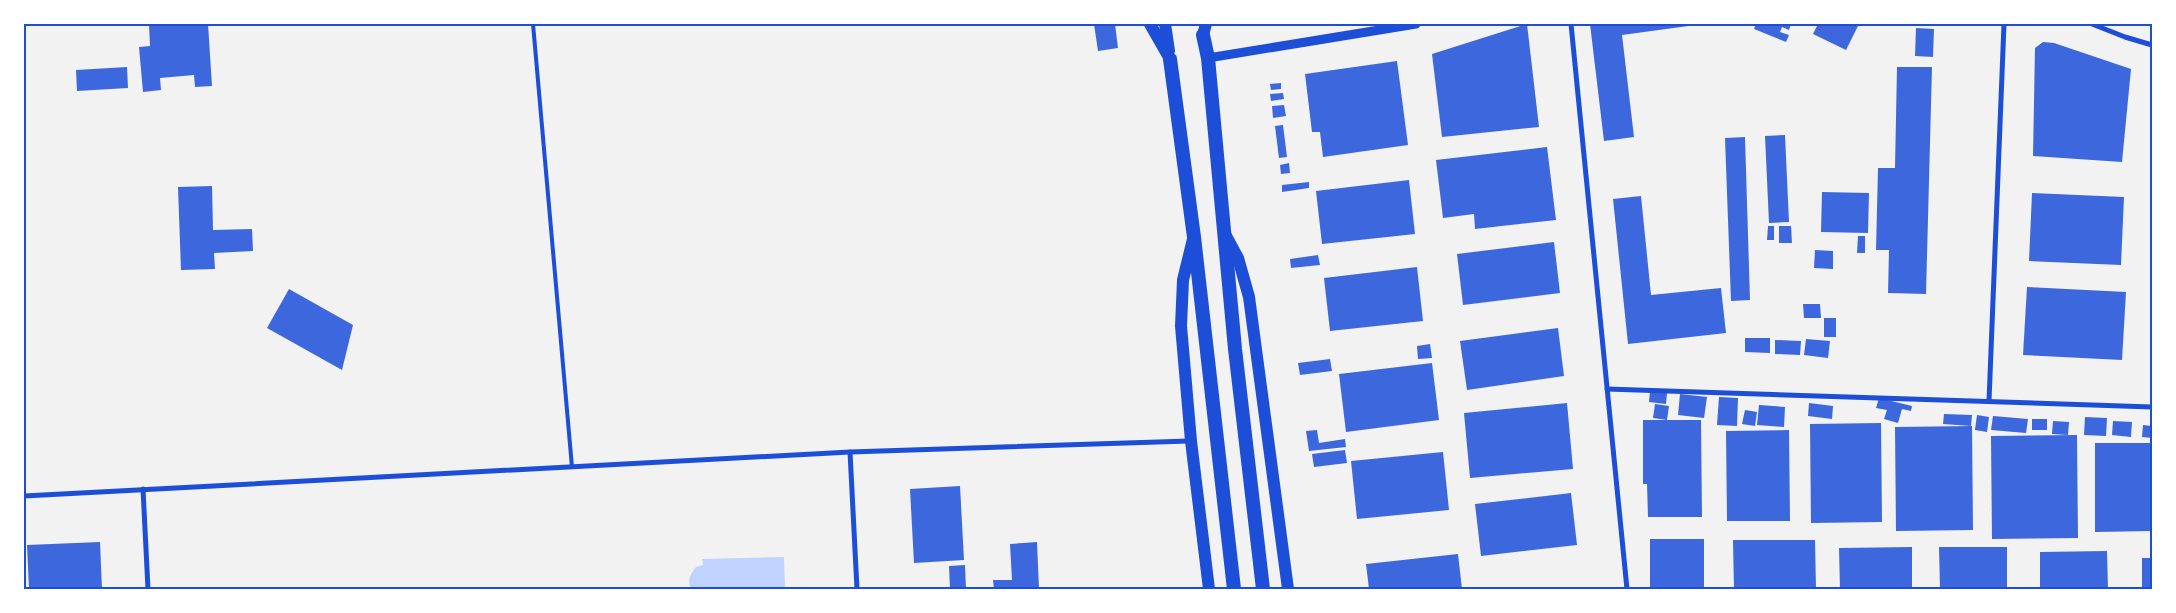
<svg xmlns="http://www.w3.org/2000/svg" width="2176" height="613" viewBox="0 0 2176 613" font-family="'Libre Baskerville',serif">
	<rect width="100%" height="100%" fill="#f2f2f2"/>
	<!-- water -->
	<path fill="#bfd3fe" d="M784 557 785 589H691C687 580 690 575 696 567L703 565 702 559Z"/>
	<!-- building -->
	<g fill="#3d67dc">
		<path d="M149 24H208L212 86 195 87 194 75 160 78 161 90 143 92 139 47 150 46Z"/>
		<path d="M1094 24H1115L1118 48 1098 51Z"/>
		<path d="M1527 24 1539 127 1442 137 1432 54Z"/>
		<path d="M1590 24H1703L1622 35 1634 137 1604 141Z"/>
		<path d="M1756 24H1791L1789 30 1782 27 1780 32 1789 35 1786 42 1754 29Z"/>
		<path d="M1818 24H1859L1846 50 1813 34Z"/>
		<path d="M1916 28 1934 29 1933 57 1915 56Z"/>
		<path d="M2043 42 2054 43 2131 69 2122 162 2033 156 2035 48Z"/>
		<path d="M1397 61 1408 145 1323 157 1320 132H1312L1305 74Z"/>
		<path d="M127 67 128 88 77 91 76 70Z"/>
		<path d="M1897 67H1932L1926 294 1888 293 1889 250H1876L1878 168H1895Z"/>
		<path d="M1281 83V89L1271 90 1270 84Z"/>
		<path d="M1283 93 1284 99 1271 101 1270 94Z"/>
		<path d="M1284 105 1286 116 1273 118 1272 106Z"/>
		<path d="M1283 125 1287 157 1279 158 1275 126Z"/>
		<path d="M1785 135 1789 222 1769 223 1765 136Z"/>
		<path d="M1745 137 1750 300 1731 301 1725 138Z"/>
		<path d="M1547 147 1556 220 1475 229 1474 214 1443 218 1436 160Z"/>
		<path d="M1289 163 1290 173 1281 174 1280 165Z"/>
		<path d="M1409 180 1415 234 1322 244 1316 191Z"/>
		<path d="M1309 182V188L1282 192V185Z"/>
		<path d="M212 186 213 230 252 229 253 251 214 253 215 269 181 270 178 187Z"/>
		<path d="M1822 192 1869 193 1868 233 1821 232Z"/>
		<path d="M2032 193 2124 197 2121 265 2029 261Z"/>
		<path d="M1641 196 1651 295 1721 288 1726 333 1628 344 1613 199Z"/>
		<path d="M1768 226H1774V240H1767Z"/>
		<path d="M1779 226H1791L1792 243H1779Z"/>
		<path d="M1858 236H1865V253H1857Z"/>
		<path d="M1554 242 1560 293 1463 305 1457 254Z"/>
		<path d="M1815 250 1833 251V269L1814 268Z"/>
		<path d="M1318 255 1320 265 1291 268 1290 259Z"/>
		<path d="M1417 267 1423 321 1330 331 1324 278Z"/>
		<path d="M2027 287 2126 292 2122 360 2023 355Z"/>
		<path d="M289 289 353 325 342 370 267 328Z"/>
		<path d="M1803 304H1820L1821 318H1804Z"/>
		<rect x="1824" y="318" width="12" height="19"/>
		<path d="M1558 328 1564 376 1467 390 1460 341Z"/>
		<path d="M1745 338H1770V353L1745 352Z"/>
		<path d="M1806 339 1830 341 1828 358 1804 355Z"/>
		<path d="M1775 340 1801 341 1800 355 1775 354Z"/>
		<path d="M1430 344 1432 358 1418 359 1417 346Z"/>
		<path d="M1330 359 1332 371 1300 375 1298 363Z"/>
		<path d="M1432 363 1439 420 1346 432 1339 374Z"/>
		<path d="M1650 391 1667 393 1666 404 1649 402Z"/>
		<path d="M1680 394 1707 397 1704 418 1678 415Z"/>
		<path d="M1719 397 1738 398 1737 426 1717 425Z"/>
		<path d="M1879 398 1912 406 1911 411 1902 409 1898 423 1884 419 1887 410 1876 408Z"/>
		<path d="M1567 403 1573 469 1470 478 1464 413Z"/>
		<path d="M1809 403 1833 406 1832 419 1808 416Z"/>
		<path d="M1655 404 1669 406 1667 420 1653 418Z"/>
		<path d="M1759 405 1785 407 1784 427 1757 425Z"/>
		<path d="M1745 410 1757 412 1755 426 1742 424Z"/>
		<path d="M1944 414 1972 415 1971 426 1943 424Z"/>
		<path d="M1977 415 1989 417 1987 432 1975 430Z"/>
		<path d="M1993 416 2028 419 2026 433 1991 430Z"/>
		<path d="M2085 417 2107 418 2106 436 2084 435Z"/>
		<rect x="2032" y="419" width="15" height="11"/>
		<path d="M1643 420H1701L1702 517H1648L1647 484H1643Z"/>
		<path d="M2053 421 2069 422 2068 435 2052 434Z"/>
		<path d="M2113 421 2132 422 2131 437 2112 435Z"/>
		<path d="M1881 423 1882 522 1811 523 1810 424Z"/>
		<path d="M2143 425 2152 426V438L2142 437Z"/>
		<path d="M1972 426 1973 530 1896 531 1895 427Z"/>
		<path d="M1317 430 1319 443 1345 439 1346 447 1309 451 1306 431Z"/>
		<path d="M1789 430 1790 521H1727L1726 431Z"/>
		<path d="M2077 435 2078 538 1992 539 1991 436Z"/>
		<path d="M2095 443H2152V531L2095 532Z"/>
		<path d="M1345 450 1347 463 1314 467 1312 454Z"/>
		<path d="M1443 452 1449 510 1357 519 1351 461Z"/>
		<path d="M960 486 964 560 914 563 910 489Z"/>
		<path d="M1571 493 1577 545 1481 556 1475 504Z"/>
		<rect x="1650" y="539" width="54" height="50"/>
		<path d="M1733 540H1815L1816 589H1734Z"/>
		<path d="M100 542 102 589H29L27 545Z"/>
		<path d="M1037 542 1039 589H994L993 580H1012L1010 544Z"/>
		<path d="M1912 547V589H1840L1839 548Z"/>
		<path d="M1939 547H2007V589H1940Z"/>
		<path d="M2107 551 2108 589H2040V552Z"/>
		<path d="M1458 554 1462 589H1369L1366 564Z"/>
		<rect x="2142" y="558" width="10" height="31"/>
		<path d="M965 565 966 589H950L949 566Z"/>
	</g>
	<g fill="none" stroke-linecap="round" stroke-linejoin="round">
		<!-- service -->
		<path stroke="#1d4ed8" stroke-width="4" d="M533 24 572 467"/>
		<!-- minor -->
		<g stroke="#1d4ed8" stroke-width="5">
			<path d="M1571 24 1627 589"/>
			<path d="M2092 24 2125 37 2152 45"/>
			<path d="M1607 389 2152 407"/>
			<path d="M1989 401 2004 24"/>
			<path d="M850 452 857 589"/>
			<path d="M143 489 148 589"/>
			<path d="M24 496 850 452 1189 441"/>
		</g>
		<!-- tertiary -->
		<path stroke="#1d4ed8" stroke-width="9" d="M1208 58 1416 24"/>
		<!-- primary -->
		<g stroke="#1d4ed8" stroke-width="12">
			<path d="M1150 24 1170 59"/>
			<path d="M1165 24 1169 51"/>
			<path d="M1203 35 1206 24"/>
			<path d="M1224 232 1238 258 1249 297 1288 589"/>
			<path d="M1193 239 1183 280 1181 326 1191 441 1209 589"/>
		</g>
		<!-- trunk -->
		<g stroke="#1d4ed8" stroke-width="14">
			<path d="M1203 35 1208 58 1235 349 1263 589"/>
			<path d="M1170 59 1194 237 1234 589"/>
		</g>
	</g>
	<!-- border -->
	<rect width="2176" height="613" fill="none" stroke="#ffffff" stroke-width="50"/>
	<rect x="25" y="25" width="2126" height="563" fill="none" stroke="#1d4ed8" stroke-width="2"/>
</svg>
